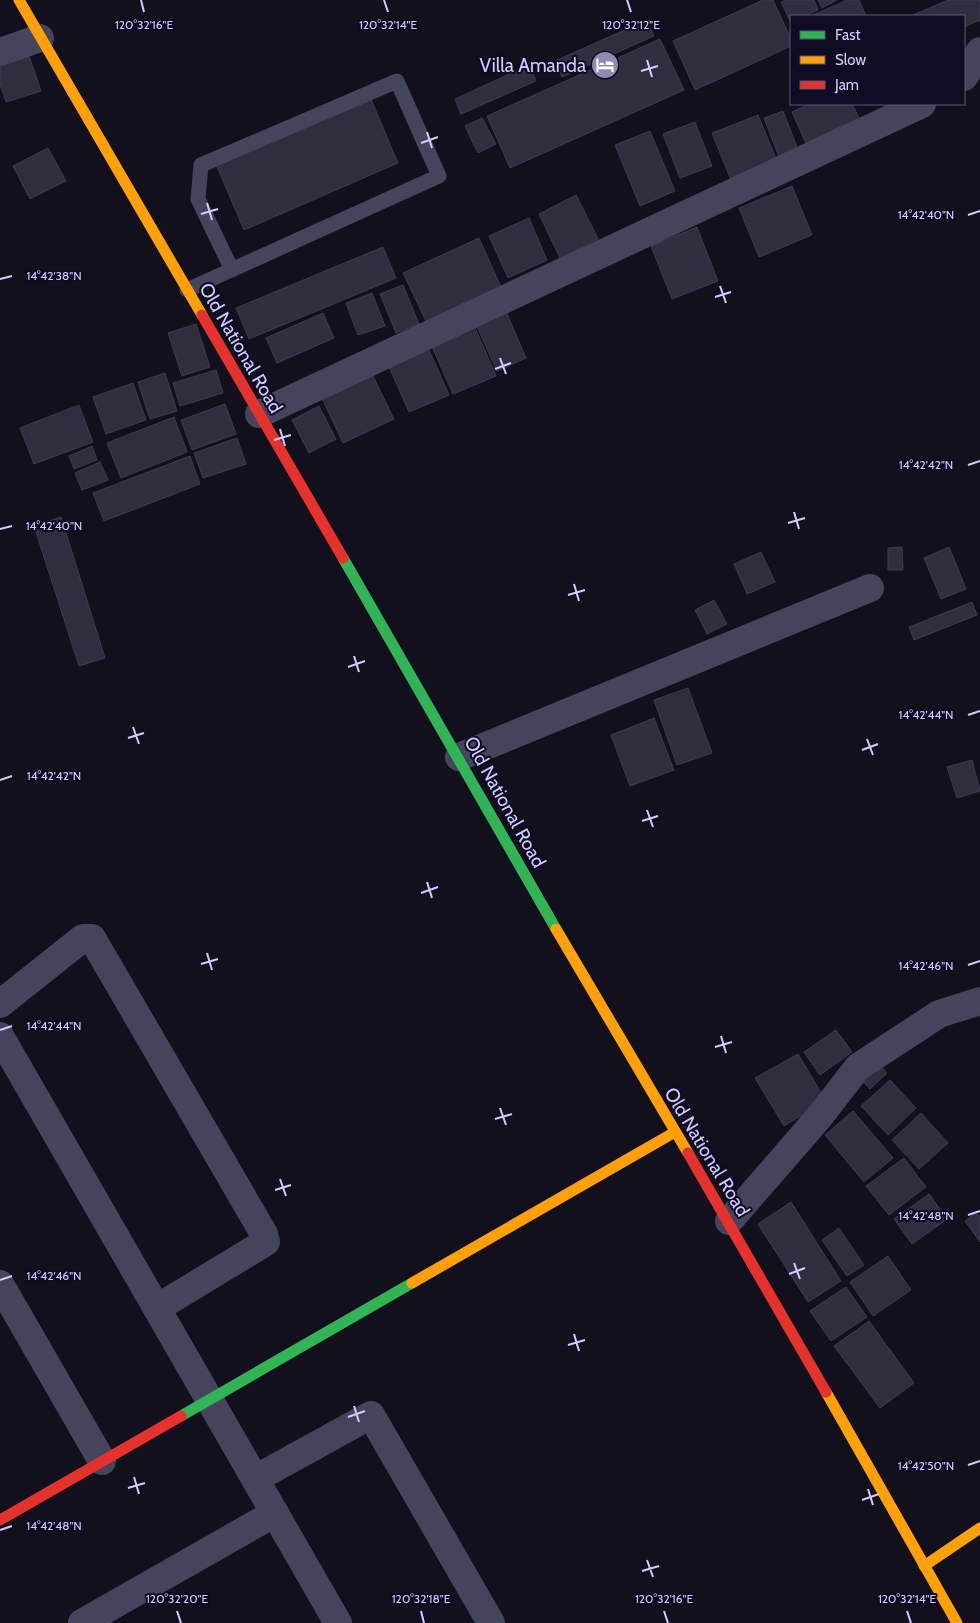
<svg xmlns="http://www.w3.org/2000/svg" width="980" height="1623" viewBox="0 0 980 1623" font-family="Cabin,sans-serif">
	<rect width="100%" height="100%" fill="#12101c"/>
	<!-- building -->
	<g fill="#302e3e" stroke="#3e3a51">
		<path d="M763 0H773L791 39V46L695 90 673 41Z"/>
		<path d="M786 0H814L818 10 805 16H791V23L781 2Z"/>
		<path d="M818 0H837L822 8Z"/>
		<path d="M847 0H859L866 16H811Z"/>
		<path d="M948 0H980V20L964 27V16H911Z"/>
		<path d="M647 20 654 36 562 77 555 61Z"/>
		<path d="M660 39 684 90 510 168 487 116Z"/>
		<path d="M28 53 41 91 6 102 0 84V63Z"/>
		<path d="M529 65 536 81 461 114 455 99Z"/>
		<path d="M370 97 398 163 244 230 216 164Z"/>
		<path d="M810 104H852L859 118 806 143 792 112Z"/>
		<path d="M783 111 798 150 779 157 764 118Z"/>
		<path d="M758 115 777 161 731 180 712 133Z"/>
		<path d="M482 118 496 144 478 153 465 126Z"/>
		<path d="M695 122 712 166 680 178 663 134Z"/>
		<path d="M650 131 675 191 640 206 615 145Z"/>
		<path d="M48 148 66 181 30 199 13 166Z"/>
		<path d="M792 186 812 235 759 257 739 208Z"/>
		<path d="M576 195 598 239 560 258 539 214Z"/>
		<path d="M529 218 547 260 508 278 489 236Z"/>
		<path d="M697 227 718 281 672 299 651 246Z"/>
		<path d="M479 238 501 287 426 321 403 273Z"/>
		<path d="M383 247 396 278 249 339 236 308Z"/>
		<path d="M403 285 419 324 396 333 380 294Z"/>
		<path d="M372 293 385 326 358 335 346 303Z"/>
		<path d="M505 309 526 358 497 371 475 322Z"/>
		<path d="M323 313 334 338 277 363 266 338Z"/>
		<path d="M473 323 496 376 453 394 430 342Z"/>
		<path d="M196 324 210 367 182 376 168 333Z"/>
		<path d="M426 343 449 395 409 412 386 360Z"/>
		<path d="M216 370 223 393 180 406 173 383Z"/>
		<path d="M370 370 394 419 343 443 320 394Z"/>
		<path d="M165 373 177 411 150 419 138 382Z"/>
		<path d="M133 383 146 420 106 434 93 397Z"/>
		<path d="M225 404 236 434 192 450 181 420Z"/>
		<path d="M79 405 93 442 34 464 20 428Z"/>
		<path d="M319 406 336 439 309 453 292 420Z"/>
		<path d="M174 417 187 452 121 478 107 443Z"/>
		<path d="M237 438 246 464 203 478 194 453Z"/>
		<path d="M92 446 97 460 74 469 69 456Z"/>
		<path d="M190 456 200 484 104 521 93 493Z"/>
		<path d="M100 462 108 480 82 490 75 473Z"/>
		<path d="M61 517 105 658 79 666 34 526Z"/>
		<path d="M902 547 903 570H888V548Z"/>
		<path d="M949 547 966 589 941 599 924 558Z"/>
		<path d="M761 552 775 582 747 594 734 564Z"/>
		<path d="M714 600 727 624 707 634 695 610Z"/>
		<path d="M972 602 977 615 914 640 909 627Z"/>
		<path d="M688 688 712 753 677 765 654 700Z"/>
		<path d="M654 718 674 770 630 786 611 735Z"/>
		<path d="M972 760 980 791 957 798 947 767Z"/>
		<path d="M836 1030 852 1052 820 1075 804 1052Z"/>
		<path d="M798 1054 826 1101 784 1126 755 1078Z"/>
		<path d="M876 1061 887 1073 870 1089 859 1077Z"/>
		<path d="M890 1080 916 1108 888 1135 861 1106Z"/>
		<path d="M853 1111 893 1158 864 1182 825 1135Z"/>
		<path d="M921 1113 948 1143 919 1169 892 1140Z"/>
		<path d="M904 1158 926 1187 889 1215 866 1186Z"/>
		<path d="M929 1194 947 1219 912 1244 894 1219Z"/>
		<path d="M791 1202 841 1281 808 1302 758 1224Z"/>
		<path d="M976 1212 980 1217V1242L965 1221Z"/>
		<path d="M839 1228 864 1265 847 1276 822 1240Z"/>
		<path d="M888 1256 911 1290 873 1316 850 1282Z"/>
		<path d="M846 1287 867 1317 831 1341 810 1311Z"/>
		<path d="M869 1321 914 1383 880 1408 834 1346Z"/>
	</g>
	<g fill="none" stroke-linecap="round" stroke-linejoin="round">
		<!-- lane -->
		<path stroke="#45445d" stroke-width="15" d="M187 290 439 176 397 81 201 165 198 199 232 270"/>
		<!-- street -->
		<g stroke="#45445d" stroke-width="28">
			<path d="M0 52 40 38"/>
			<path d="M964 77 980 51"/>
			<path d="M259 414 922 104"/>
			<path d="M459 757 870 588"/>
			<path d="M0 1004 83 938H92L264 1234 266 1242 157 1308"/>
			<path d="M0 1036 338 1623"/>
			<path d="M729 1221 820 1116 858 1067 939 1014 980 1001"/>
			<path d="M0 1284 102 1461"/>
			<path d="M255 1479 371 1415 491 1623"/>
			<path d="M82 1623 275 1513"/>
		</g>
		<!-- fast -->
		<g stroke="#30b455" stroke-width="11">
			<path d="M343 558 556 929"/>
			<path d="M181 1416 412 1283"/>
		</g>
		<!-- slow -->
		<g stroke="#ff9f0a" stroke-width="11">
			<path d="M19 0 202 315"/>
			<path d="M556 929 688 1153"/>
			<path d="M412 1283 675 1132"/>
			<path d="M826 1392 957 1623"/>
			<path d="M924 1566 980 1528"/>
		</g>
		<!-- jam -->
		<g stroke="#e5322d" stroke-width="11">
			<path d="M202 315 343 558"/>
			<path d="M688 1153 826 1392"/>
			<path d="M0 1520 181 1416"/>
		</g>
	</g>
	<!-- ticks -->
	<path fill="none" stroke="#d1cbff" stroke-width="2" d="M141 0 144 12M384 0 388 12M627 0 631 12M647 60 652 77M641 71 658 66M427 132 432 148M421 143 438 137M207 203 212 220M201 214 218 209M968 215 980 211M0 279 12 276M720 286 726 303M715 297 731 292M500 358 506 374M495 369 511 363M280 429 285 446M274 440 291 435M968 465 980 461M794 512 799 529M788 523 805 518M0 529 12 526M574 584 579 601M568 595 585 590M354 656 359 672M348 667 365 661M968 715 980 711M133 727 139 744M128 738 144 733M867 739 873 755M862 750 878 744M0 780 12 776M647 810 653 827M642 821 658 816M427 882 432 898M421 893 438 887M207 953 212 970M201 964 218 959M968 965 980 961M0 1030 12 1026M721 1036 726 1053M715 1047 732 1042M500 1108 506 1125M495 1119 512 1114M280 1179 286 1196M275 1190 291 1185M968 1215 980 1211M794 1263 800 1279M789 1274 805 1268M0 1280 12 1276M574 1334 579 1351M568 1345 585 1340M354 1406 359 1422M348 1417 365 1411M968 1465 980 1461M134 1477 139 1494M128 1488 145 1483M868 1489 873 1505M862 1500 879 1494M0 1530 12 1526M647 1560 653 1577M642 1571 659 1566M177 1611 181 1623M421 1611 424 1623M664 1611 668 1623M907 1611 911 1623"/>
	<!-- icons -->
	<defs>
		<g id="hotel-disc" transform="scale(1.4375)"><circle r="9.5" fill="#8e8ab0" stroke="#0f0b21"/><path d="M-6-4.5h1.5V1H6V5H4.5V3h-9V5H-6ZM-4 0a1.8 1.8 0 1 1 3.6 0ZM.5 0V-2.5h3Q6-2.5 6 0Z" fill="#fff"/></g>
	</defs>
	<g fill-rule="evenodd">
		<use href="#hotel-disc" x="605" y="65"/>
	</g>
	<g text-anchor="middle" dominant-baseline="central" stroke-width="4" stroke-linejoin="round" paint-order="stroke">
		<!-- poi labels -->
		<g font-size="19" fill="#d1cbff" stroke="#0f0b21" text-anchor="end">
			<text x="586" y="65">Villa Amanda</text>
		</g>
		<!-- street labels -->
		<g font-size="19" fill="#d1cbff" stroke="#0f0b21">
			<text transform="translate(241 348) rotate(60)">Old National Road</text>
			<text transform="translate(505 802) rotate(61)">Old National Road</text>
			<text transform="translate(707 1152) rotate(59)">Old National Road</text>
		</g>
	</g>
	<g font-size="12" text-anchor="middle" fill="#d1cbff" stroke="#0f0b21" stroke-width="4" stroke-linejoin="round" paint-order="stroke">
		<text x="144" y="29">120°32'16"E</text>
		<text x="388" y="29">120°32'14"E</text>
		<text x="631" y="29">120°32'12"E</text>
		<text x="926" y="219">14°42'40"N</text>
		<text x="54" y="280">14°42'38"N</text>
		<text x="926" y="469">14°42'42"N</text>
		<text x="54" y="530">14°42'40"N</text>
		<text x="926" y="719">14°42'44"N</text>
		<text x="54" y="780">14°42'42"N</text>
		<text x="926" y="970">14°42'46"N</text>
		<text x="54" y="1030">14°42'44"N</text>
		<text x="926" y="1220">14°42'48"N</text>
		<text x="54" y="1280">14°42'46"N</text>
		<text x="926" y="1470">14°42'50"N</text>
		<text x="54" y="1530">14°42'48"N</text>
		<text x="177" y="1603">120°32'20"E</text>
		<text x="421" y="1603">120°32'18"E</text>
		<text x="664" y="1603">120°32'16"E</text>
		<text x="907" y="1603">120°32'14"E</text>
	</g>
	<!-- legend -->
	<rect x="790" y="15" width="175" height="90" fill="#0f0b21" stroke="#5d587a"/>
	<rect x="800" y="31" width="25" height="8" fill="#30b455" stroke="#5d587a"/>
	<text x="835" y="40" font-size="15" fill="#d1cbff">Fast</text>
	<rect x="800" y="56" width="25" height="8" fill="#ff9f0a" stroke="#5d587a"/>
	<text x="835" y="65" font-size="15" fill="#d1cbff">Slow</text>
	<rect x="800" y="81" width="25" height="8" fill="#e5322d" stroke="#5d587a"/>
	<text x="835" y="90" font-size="15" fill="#d1cbff">Jam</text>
</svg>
